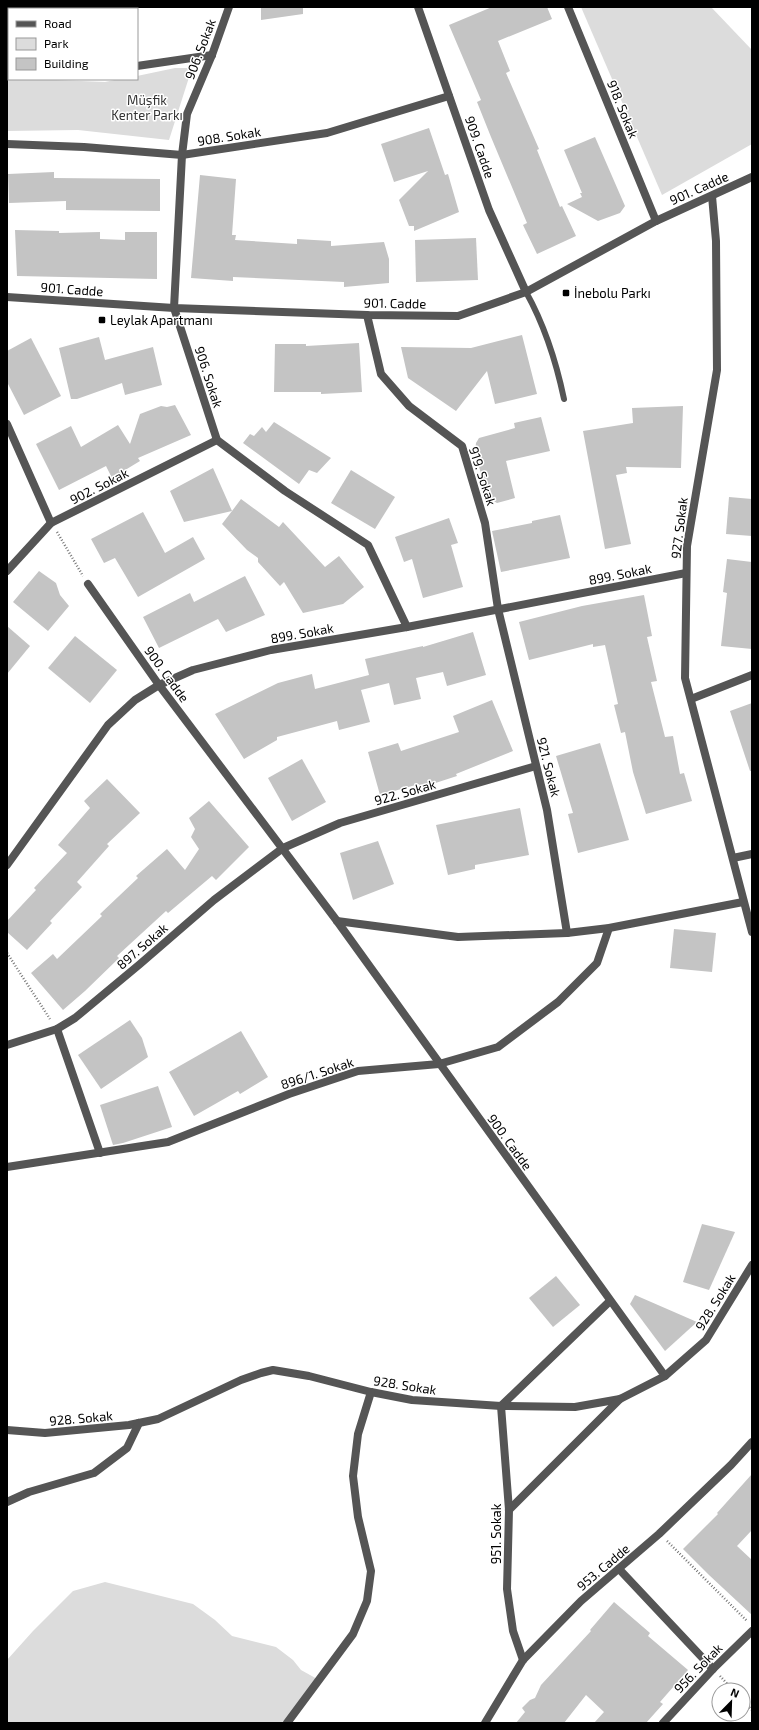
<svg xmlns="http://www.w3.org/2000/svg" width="759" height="1730" viewBox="0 0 759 1730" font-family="'Exo 2',sans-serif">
	<rect width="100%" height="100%" fill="#fff"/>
	<!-- green -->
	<g fill="#dcdcdc">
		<path d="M581 7H711L752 50V144L662 195Z"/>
		<path d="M175 68H192L169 140 78 130 7 131V78L105 82 119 79H137V76Z"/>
		<path d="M105 1582 193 1604 215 1620 232 1636 276 1647 293 1660 301 1670 319 1680 287 1723H7V1660L33 1631 73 1591Z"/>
	</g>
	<!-- building -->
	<g fill="#c4c4c4">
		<path d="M261 7H303V14L261 20Z"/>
		<path d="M492 7H547L552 19 498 41 510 71 506 73 539 149 537 150 560 207 562 206 576 236 537 254 523 225 527 223 491 137 477 102 481 100 449 25Z"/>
		<path d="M429 128 445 175 448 174 459 212 414 231V226H409L399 200 428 171 394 182 381 144Z"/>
		<path d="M595 137 625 206 620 213 598 221 567 204 582 197 580 193H582L564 150Z"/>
		<path d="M54 172V178L160 179V211L66 210V201L9 203 8 174Z"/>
		<path d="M200 175 236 179 232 235H236L235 240 297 244V239L331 241V246L384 242 389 259V283L344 287V282L233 277V281L191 278Z"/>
		<path d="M15 230 59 231V233L100 232V239L125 240V232H157V279L17 276Z"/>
		<path d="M476 238 478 280 416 282 415 240Z"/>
		<path d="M522 335 537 394 495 404 487 371 456 411 408 378 401 347 471 348Z"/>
		<path d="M99 337 105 360 153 347 162 385 125 395 122 383 77 399H71L59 348Z"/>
		<path d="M31 338 61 396 24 415 7 382V351Z"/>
		<path d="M359 343 362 392 321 394V392H274L275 344H306V346Z"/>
		<path d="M175 405 191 435 138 458 140 461 112 478 106 466 59 490 36 444 71 426 81 447 118 425 130 444 140 414 161 406 167 407Z"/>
		<path d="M683 406 681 468 626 467 627 473 616 475 631 544 605 549 583 431 633 423 632 408Z"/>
		<path d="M541 417 550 451 506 461 515 498 497 503 490 499 487 494 475 453 476 443 479 438 515 428 514 423Z"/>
		<path d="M274 422 331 458 317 473 309 470 299 484 243 443 250 434 254 436 262 427 266 432Z"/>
		<path d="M213 468 232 511 241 499 279 527 283 522 325 567 339 556 364 587 343 604 303 613 284 582 280 586 258 562V558L247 550 222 524 232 511 184 522 170 491Z"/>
		<path d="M351 470 395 497 375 529 331 503Z"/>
		<path d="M729 497 752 499V536L726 534Z"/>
		<path d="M143 512 165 553 193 537 205 559 138 597 115 558 104 563 91 539Z"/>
		<path d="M560 515 570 558 501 572 492 531 532 523V521Z"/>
		<path d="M449 518 458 543 451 545 463 587 423 598 412 559 404 562 395 537Z"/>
		<path d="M727 559 752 562V649L721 646 727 593 723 592Z"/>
		<path d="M39 571 56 583 60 595 69 606 48 631 13 602Z"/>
		<path d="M245 576 265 615 226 632 218 619 159 648 143 617 190 593 194 602Z"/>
		<path d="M644 595 652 636 647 637 657 681 651 682 665 737 673 736 680 774 684 773 692 801 646 814 633 772 625 732 621 733 614 705 618 704 605 645 593 647V644L529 660 519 622 582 606Z"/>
		<path d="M7 626 30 646 7 674Z"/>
		<path d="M473 632 486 675 447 686 443 672 416 678 421 699 394 705 389 683 361 690 370 722 339 730 337 721 277 737V740L244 759 215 714 278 683 312 674 315 689 369 675 365 659 423 646V647Z"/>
		<path d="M75 636 117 670 90 703 48 668Z"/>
		<path d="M492 700 513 751 456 774 457 776 420 788 419 784 380 795 368 752 398 743 401 751 459 732 453 716Z"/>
		<path d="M752 703V771H750L730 711Z"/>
		<path d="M600 743 629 840 578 853 568 814 573 813 556 756Z"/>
		<path d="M302 759 326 802 292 821 268 778Z"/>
		<path d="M107 779 140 813 107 844 109 846 77 882 82 887 50 921 52 923 27 950 7 932V921L36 890 34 888 67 853 58 845 90 808 84 801Z"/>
		<path d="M209 801 249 847 216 880 212 876 168 913 166 911 117 956 119 958 85 991 63 1010 31 973 53 954 57 959 102 916 100 914 138 878 136 876 167 849 185 870 199 849 191 837 195 829 189 818Z"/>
		<path d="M520 808 529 855 475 865V869L448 875 436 825Z"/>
		<path d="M378 841 394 884 353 900 340 853Z"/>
		<path d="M674 929 716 933 712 972 670 968Z"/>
		<path d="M130 1020 142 1038 148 1057 101 1089 78 1055Z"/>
		<path d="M241 1031 268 1077 240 1094 238 1091 194 1116 169 1072Z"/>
		<path d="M158 1086 172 1127 123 1143 113 1145 100 1105Z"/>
		<path d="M702 1224 735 1232 709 1290 683 1282Z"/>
		<path d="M556 1276 580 1305 553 1327 529 1298Z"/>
		<path d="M635 1295 697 1322 665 1351 630 1304Z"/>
		<path d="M752 1474V1530L737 1546 752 1560V1615L709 1575 683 1549 718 1514 717 1513Z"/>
		<path d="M614 1602 650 1633 648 1636 688 1670 660 1702 663 1704 646 1723H594L604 1712 586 1695 564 1723H516L525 1712 522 1708 530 1700 535 1698 541 1685 591 1631 590 1630Z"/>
	</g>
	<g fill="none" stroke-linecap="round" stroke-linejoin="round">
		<!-- path -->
		<g stroke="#777" stroke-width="2.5" stroke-dasharray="1 2" stroke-linecap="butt">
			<path d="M57 532 83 576"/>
			<path d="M7 953 50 1019"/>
			<path d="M667 1541 747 1621"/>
			<path d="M720 1676 733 1690"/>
			<path d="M743 1701 752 1710"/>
		</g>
		<!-- lane -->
		<path stroke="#555" stroke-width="6" d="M526 292C545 326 556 361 564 399"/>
		<!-- street -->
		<g stroke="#555" stroke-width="8">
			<path d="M229 7 212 55 187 114 182 155 174 308 217 440 285 491 368 545 407 627"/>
			<path d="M418 7 489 210 526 292"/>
			<path d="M568 7 656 221"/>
			<path d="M137 66 212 55"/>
			<path d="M7 69H9"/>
			<path d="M7 144 84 147 182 155 327 133 449 96"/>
			<path d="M712 196 716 241 717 370 687 546 685 678 752 932"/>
			<path d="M7 297 174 308 367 315 458 316 526 292 656 221 752 177"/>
			<path d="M367 315 381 374 409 406 462 446 485 523 498 609 547 810 567 933"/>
			<path d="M7 424 51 523"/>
			<path d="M7 571 51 523 217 440"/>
			<path d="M88 584 159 685 337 921 665 1376"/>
			<path d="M691 699 752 675"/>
			<path d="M733 858 752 854"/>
			<path d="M7 865 108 725 135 700 159 685 193 670 271 650 407 627 686 573"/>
			<path d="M337 921 458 937 567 933 609 928 743 902"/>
			<path d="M57 1029 100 1153"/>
			<path d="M7 1045 57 1029 75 1018 140 964 214 900 283 848 340 823 536 766"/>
			<path d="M7 1167 168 1142 289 1094 358 1071 439 1064 498 1047 558 1002 597 963 609 928"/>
			<path d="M7 1430 45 1433 129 1425 158 1419 241 1380 261 1373 273 1370 309 1376 371 1392 412 1400 501 1406 575 1407 620 1399 665 1376 706 1340 752 1265"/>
			<path d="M7 1502 29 1492 94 1473 127 1448 139 1423"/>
			<path d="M509 1510 620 1399"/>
			<path d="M619 1569 713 1669"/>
			<path d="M523 1660 513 1631 507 1589 509 1510 501 1406 610 1301"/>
			<path d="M287 1723 353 1634 367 1601 371 1571 358 1517 353 1476 358 1434 371 1392"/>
			<path d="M485 1723 523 1660 581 1601 659 1534 731 1465 752 1442"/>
			<path d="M663 1723 713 1669 752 1631"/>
		</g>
	</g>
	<!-- markers -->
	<g fill="#000" stroke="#fff" stroke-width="1.5">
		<rect x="562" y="289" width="8" height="8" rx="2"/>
		<rect x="98" y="316" width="8" height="8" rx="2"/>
	</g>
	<g text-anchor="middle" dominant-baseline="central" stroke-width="3" stroke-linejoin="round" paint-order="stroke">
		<!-- street labels -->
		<g font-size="13" fill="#000" stroke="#fff">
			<text transform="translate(200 49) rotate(-69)">906. Sokak</text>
			<text transform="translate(623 109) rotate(68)">918. Sokak</text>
			<text transform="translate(229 136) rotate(-9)">908. Sokak</text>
			<text transform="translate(480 147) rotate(71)">909. Cadde</text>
			<text transform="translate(699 188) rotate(-24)">901. Cadde</text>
			<text transform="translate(72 289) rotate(4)">901. Cadde</text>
			<text transform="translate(395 303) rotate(1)">901. Cadde</text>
			<text transform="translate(209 377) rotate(72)">906. Sokak</text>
			<text transform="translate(483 476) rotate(72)">919. Sokak</text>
			<text transform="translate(99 486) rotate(-27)">902. Sokak</text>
			<text transform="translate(679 528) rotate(-83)">927. Sokak</text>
			<text transform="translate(620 574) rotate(-11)">899. Sokak</text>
			<text transform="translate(302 633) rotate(-10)">899. Sokak</text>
			<text transform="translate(167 674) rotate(54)">900. Cadde</text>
			<text transform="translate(549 767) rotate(76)">921. Sokak</text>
			<text transform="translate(405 792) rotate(-16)">922. Sokak</text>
			<text transform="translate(142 946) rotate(-41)">897. Sokak</text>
			<text transform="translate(317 1073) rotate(-18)">896/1. Sokak</text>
			<text transform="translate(510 1142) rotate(54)">900. Cadde</text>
			<text transform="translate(715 1302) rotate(-58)">928. Sokak</text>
			<text transform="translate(405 1385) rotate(9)">928. Sokak</text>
			<text transform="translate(81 1418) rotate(-5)">928. Sokak</text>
			<text transform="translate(496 1534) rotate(-90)">951. Sokak</text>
			<text transform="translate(603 1567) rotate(-40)">953. Cadde</text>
			<text transform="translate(698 1668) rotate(-46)">956. Sokak</text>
		</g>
		<!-- park labels -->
		<g font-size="13" fill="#333" stroke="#fff">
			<text x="147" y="100">Müşfik<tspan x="147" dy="15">Kenter Parkı</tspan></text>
		</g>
		<!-- poi labels -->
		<g font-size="13" fill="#000" stroke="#fff" text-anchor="start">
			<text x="574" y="293">İnebolu Parkı</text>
			<text x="110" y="320">Leylak Apartmanı</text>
		</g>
	</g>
	<!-- border -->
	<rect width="759" height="1730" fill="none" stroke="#000000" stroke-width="16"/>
	<!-- legend -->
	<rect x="8" y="8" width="130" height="72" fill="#ffffff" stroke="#999999"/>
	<rect x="16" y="21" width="20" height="6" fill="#555555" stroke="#999999"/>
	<text x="44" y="28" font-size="12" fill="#000000">Road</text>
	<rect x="16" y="38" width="20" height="12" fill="#dcdcdc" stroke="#999999"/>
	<text x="44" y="48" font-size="12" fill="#000000">Park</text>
	<rect x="16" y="58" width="20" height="12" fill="#c4c4c4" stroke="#999999"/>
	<text x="44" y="68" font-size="12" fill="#000000">Building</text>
	<!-- north arrow -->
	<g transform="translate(731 1702) rotate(23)"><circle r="19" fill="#ffffff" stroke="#999999"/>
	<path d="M0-3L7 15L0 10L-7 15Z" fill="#000000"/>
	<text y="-6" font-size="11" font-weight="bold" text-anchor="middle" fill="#000000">N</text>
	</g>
</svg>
